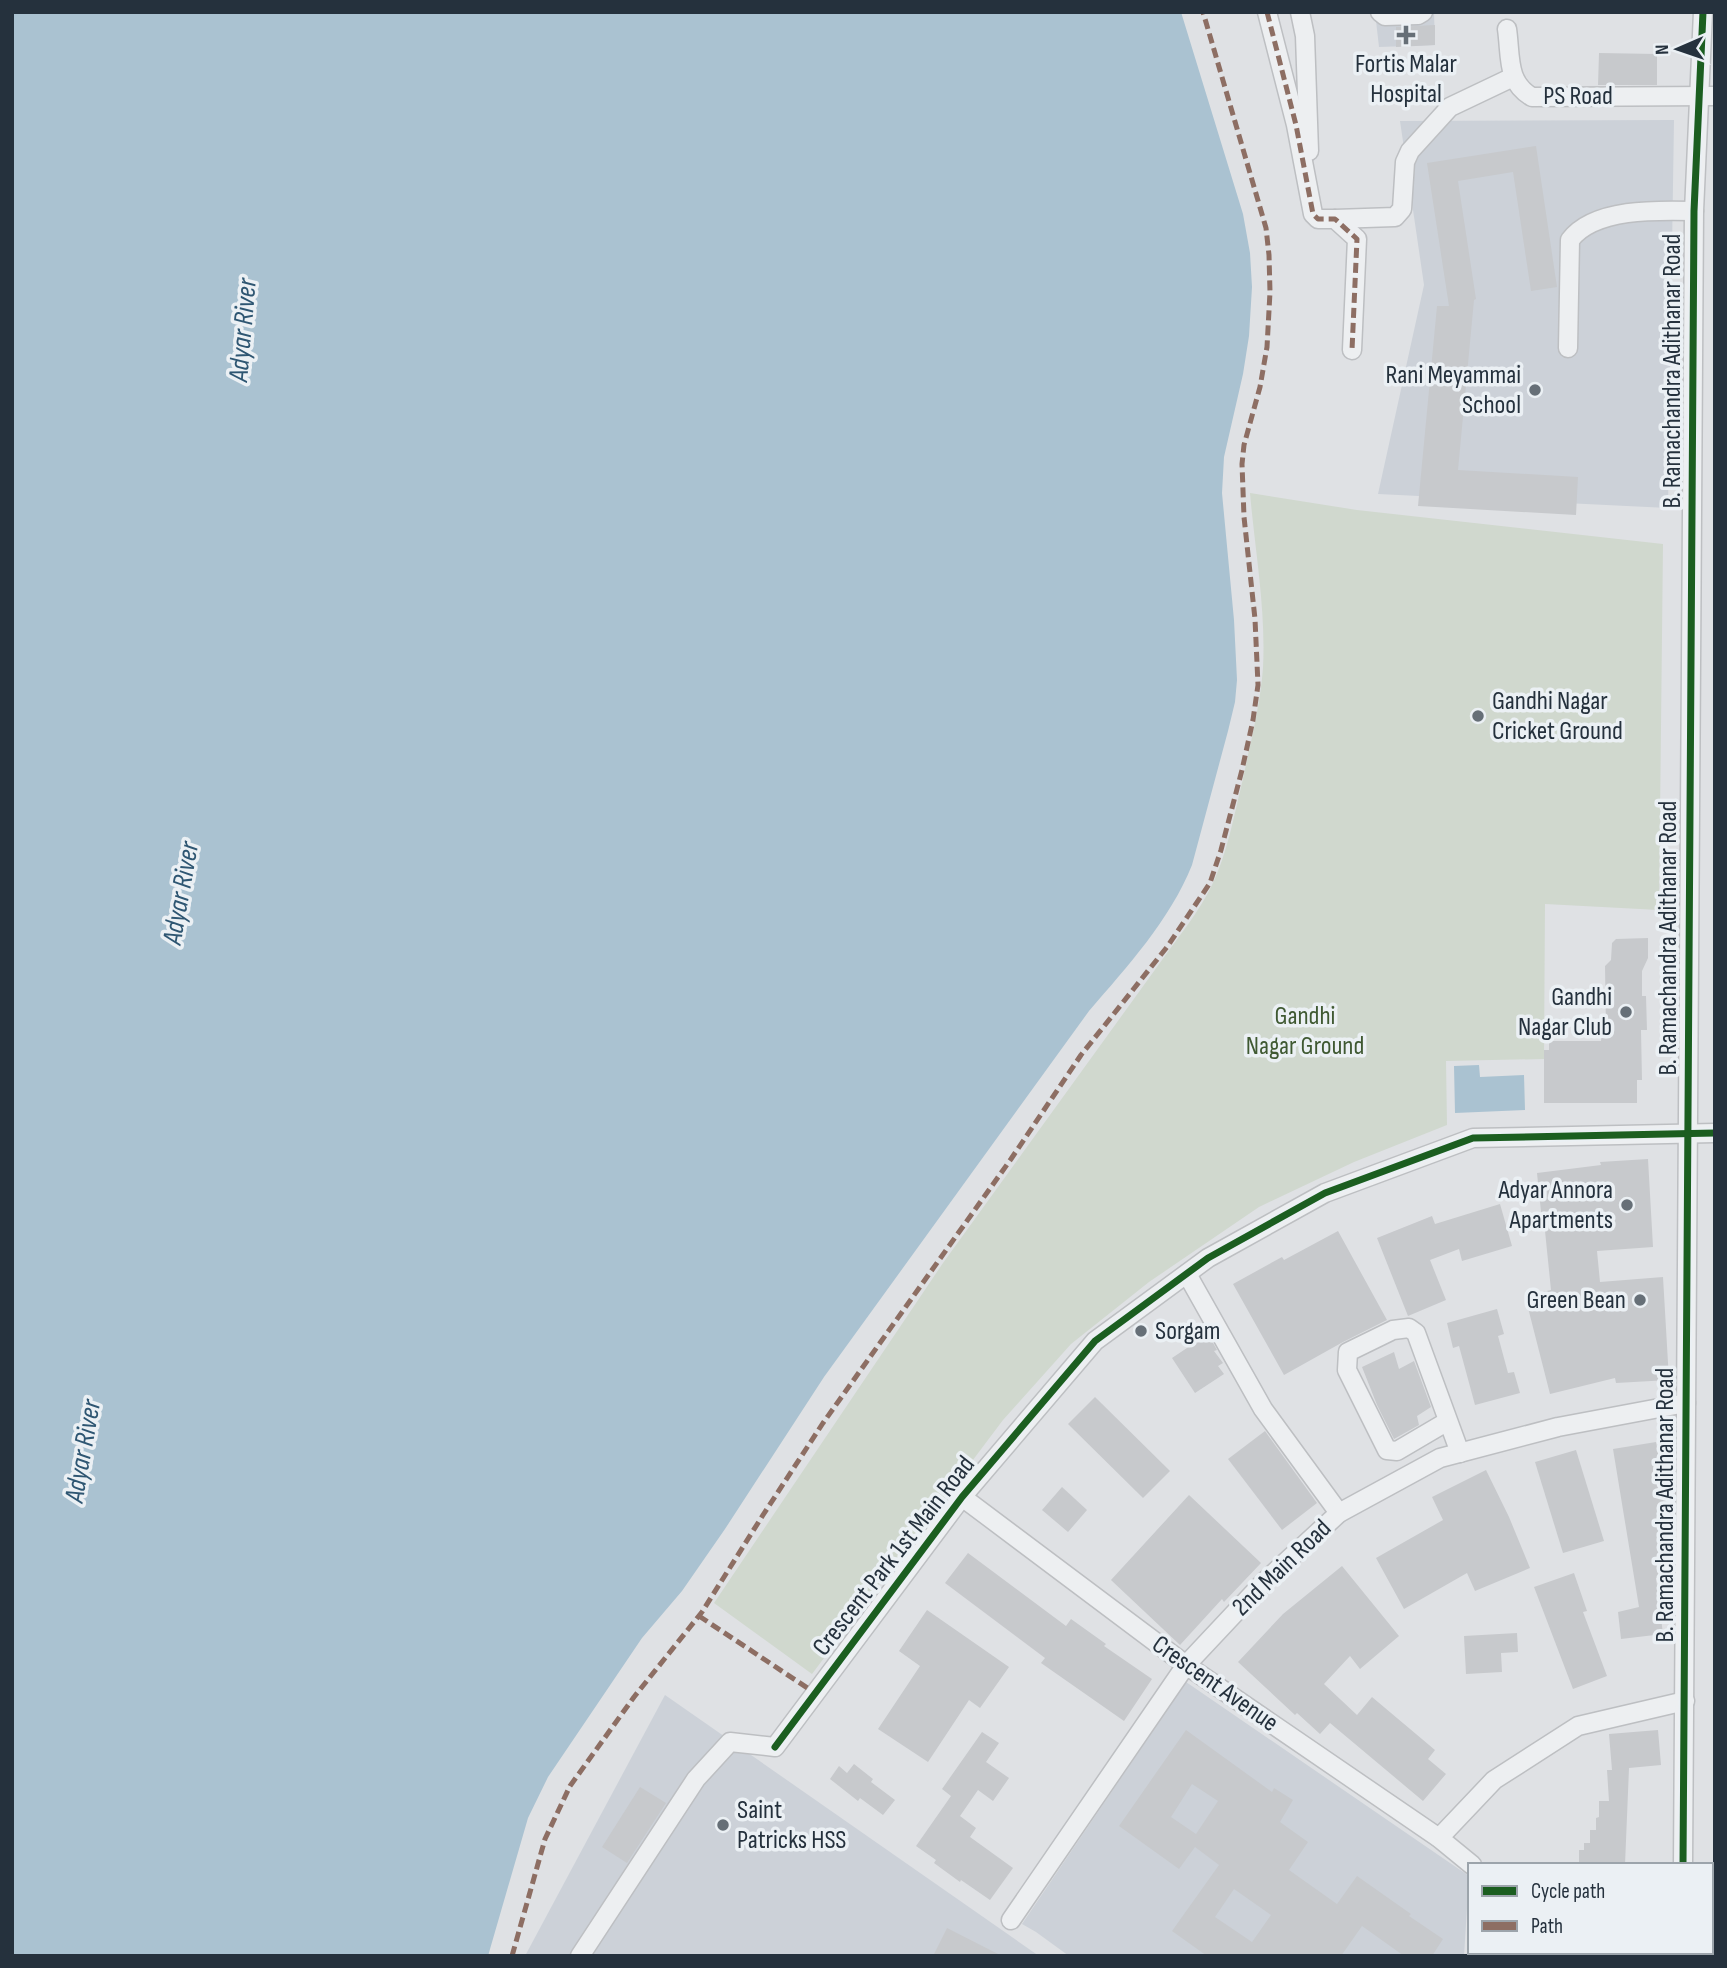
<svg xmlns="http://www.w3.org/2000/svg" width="1727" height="1968" viewBox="0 0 1727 1968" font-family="'Sofia Sans Condensed',sans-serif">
	<rect width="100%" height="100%" fill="#dfe1e4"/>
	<!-- built -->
	<g fill="#ccd1d8">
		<path d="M1375 12H1434L1435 45 1379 47Z"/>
		<path d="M1674 120 1668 508 1378 494 1424 285 1400 121Z"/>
		<path d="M1186 1682 1469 1876 1464 1956H1069L1036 1932 1022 1924Z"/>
		<path d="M665 1695 1039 1956H525Z"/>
	</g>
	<!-- green -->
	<path fill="#d0d8ce" d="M1250 493 1357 510 1663 544 1659 910 1545 904 1544 1059 1446 1061 1447 1125 1354 1162 1259 1207 1149 1282 1071 1344 1003 1420 812 1674 714 1603 943 1263 1162 960C1179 936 1199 912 1212 885 1227 854 1234 816 1242 783 1250 745 1260 707 1263 668 1266 609 1255 551 1250 493Z"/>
	<!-- water -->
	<g fill="#aac2d1">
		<path d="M12 12H1181L1243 214 1250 253 1252 287 1249 336 1243 374 1224 457 1222 493 1234 620 1237 680 1235 702 1228 731 1192 865C1170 920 1127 967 1089 1011L824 1377 725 1529 682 1591 642 1638 548 1777 528 1818 488 1956H12Z"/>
		<path d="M1479 1065 1480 1077 1524 1075 1525 1110 1455 1113 1454 1066Z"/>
	</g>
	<!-- building -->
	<g fill="#c7c9cc" fill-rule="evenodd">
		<path d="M1435 25V45L1396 47V27Z"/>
		<path d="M1599 53 1657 54V85H1598Z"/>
		<path d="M1536 146 1557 287 1531 291 1513 172 1458 181 1476 299 1474 300 1458 470 1578 477 1576 515 1418 506 1437 306H1449L1427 163Z"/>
		<path d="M1648 938V958L1642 971V996H1646L1647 1030H1641L1642 1080H1637V1103H1544V1050H1549V1041H1601L1602 1030 1606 1028 1605 966 1611 960 1612 943 1616 939Z"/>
		<path d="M1648 1159 1653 1247 1597 1251 1600 1282 1663 1277 1669 1380 1616 1383 1615 1378 1550 1394 1525 1296 1551 1290 1544 1221H1542L1537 1173 1601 1165 1600 1162Z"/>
		<path d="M1500 1204 1512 1246 1462 1261 1459 1249 1430 1260 1446 1300 1408 1316 1377 1238 1432 1216 1435 1224Z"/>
		<path d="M1338 1231 1387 1320 1343 1342 1284 1375 1233 1284 1282 1257 1284 1260Z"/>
		<path d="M1497 1309 1504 1334 1498 1336 1508 1373 1514 1372 1520 1393 1475 1405 1459 1346 1453 1348 1447 1323Z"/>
		<path d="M1208 1334 1217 1350 1214 1351 1223 1363 1218 1366 1224 1374 1195 1393 1172 1358Z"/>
		<path d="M1394 1352 1399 1369 1414 1361 1431 1407 1417 1416 1419 1425 1394 1439 1377 1405 1362 1367Z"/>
		<path d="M1095 1397 1170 1471 1143 1498 1068 1424Z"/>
		<path d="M1265 1431 1317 1503 1282 1530 1228 1459Z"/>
		<path d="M1656 1442 1671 1530 1661 1531 1668 1576 1656 1578 1663 1634 1621 1639 1618 1612 1639 1607 1613 1449Z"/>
		<path d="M1576 1450 1604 1541 1563 1553 1535 1462Z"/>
		<path d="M1486 1470 1509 1517 1530 1568 1475 1591 1467 1573 1404 1609 1376 1558 1443 1520 1432 1497Z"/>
		<path d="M1062 1487 1087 1510 1068 1532 1042 1510Z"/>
		<path d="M1189 1495 1261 1563 1224 1602 1222 1599 1180 1645 1111 1580Z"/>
		<path d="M968 1553 1066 1626 1071 1619 1106 1644 1104 1646 1152 1679 1124 1721 1041 1663 1045 1658 945 1583Z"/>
		<path d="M1342 1566 1399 1636 1360 1669 1350 1656 1324 1684 1357 1715 1372 1697 1435 1750 1428 1759 1446 1774 1423 1801 1330 1723 1320 1734 1297 1713 1295 1715 1238 1662 1283 1614Z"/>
		<path d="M1574 1573 1587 1611 1583 1612 1607 1676 1573 1689 1534 1587Z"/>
		<path d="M927 1610 1009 1667 980 1708 969 1700 928 1762 878 1729 920 1666 899 1651Z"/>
		<path d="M1517 1633 1518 1652 1501 1653 1502 1672 1466 1674 1464 1636Z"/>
		<path d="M1186 1730 1272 1792 1274 1788 1293 1800 1280 1822 1308 1842 1289 1870 1337 1904 1357 1876 1411 1914 1409 1916 1443 1939 1432 1956H1404L1362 1926 1341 1956H1207L1172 1931 1219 1865 1195 1847 1179 1869 1119 1826ZM1192 1784 1218 1801 1196 1834 1171 1817ZM1234 1889 1271 1915 1252 1942 1215 1917Z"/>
		<path d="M1658 1730 1661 1765 1629 1768 1625 1865H1579V1850H1584V1843H1590V1830H1596V1818L1599 1817V1801H1609L1607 1770H1612L1609 1734Z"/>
		<path d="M982 1732 999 1743 986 1762 1009 1778 993 1801 978 1790 960 1816 976 1828 970 1837 1013 1868 990 1900 961 1880 960 1882 934 1863 936 1860 916 1846 951 1796 942 1789Z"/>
		<path d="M854 1764 873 1779 871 1782 895 1800 883 1815 860 1798 858 1801 830 1779 839 1766 847 1773Z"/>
		<path d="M640 1787 666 1803 627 1863 602 1847Z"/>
		<path d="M947 1928 1002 1956H933Z"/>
	</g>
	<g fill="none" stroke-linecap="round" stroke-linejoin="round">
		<!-- minor casing -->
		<g stroke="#bdbfc2" stroke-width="21">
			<g id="minor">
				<path d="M1267 12 1296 125 1313 214 1318 219H1335L1357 239 1352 350"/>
				<path d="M1300 12 1305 36 1309 151"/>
				<path d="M1380 12 1385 16 1418 15 1423 12"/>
				<path d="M1507 29C1511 56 1506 82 1532 97L1715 96"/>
				<path d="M1335 219 1395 217 1402 209 1405 162 1410 151 1450 107 1513 77"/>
				<path d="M1568 348 1570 240C1594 208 1658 210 1694 211"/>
				<path d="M1187 1274 1263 1409 1339 1513"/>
				<path d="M1448 1421 1397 1451 1387 1450 1347 1370 1348 1352 1393 1330 1409 1328 1416 1333 1460 1453"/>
				<path d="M962 1497 1186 1665 1439 1838 1472 1865"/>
				<path d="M1439 1838 1494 1780 1578 1726 1685 1701"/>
				<path d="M1683 1865 1694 211 1703 12"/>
				<path d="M1011 1920 1186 1665 1263 1583 1339 1513 1440 1458 1558 1427 1686 1403"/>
				<path d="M1583 1952 1588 1956"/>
				<path d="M580 1956 696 1779 730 1742 775 1747 962 1497 1095 1341 1208 1258 1325 1193 1473 1138 1715 1133"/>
				<path d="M1682 1956V1952"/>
			</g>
		</g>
		<!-- minor -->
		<use href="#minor" stroke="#edeff1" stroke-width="18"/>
		<!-- quiet -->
		<g stroke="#8d6e63" stroke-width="5" stroke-dasharray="10 5" stroke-linecap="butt">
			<path d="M1267 12 1296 125 1313 214 1318 219H1335L1357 239 1352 350"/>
			<path d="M699 1616 815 1693"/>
			<path d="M512 1956 545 1839 570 1786 634 1697 702 1612 763 1515 823 1423 1011 1159 1081 1055 1167 947 1210 883 1221 850 1242 770 1253 720 1258 685 1255 619 1244 517 1242 464 1244 445 1260 387 1267 347 1270 292 1269 255 1266 228 1203 12"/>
		</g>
		<!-- cycleway casing -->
		<g stroke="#ebf0f4" stroke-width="11">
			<g id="cycleway">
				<path d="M775 1747 962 1497 1095 1341 1208 1258 1325 1193 1473 1138 1715 1133"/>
				<path d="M1683 1865 1694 211 1703 12"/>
			</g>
		</g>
		<!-- cycleway -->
		<use href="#cycleway" stroke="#1b5e20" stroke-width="7"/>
	</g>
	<!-- markers -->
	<g fill="#666f77" stroke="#ebf0f4" stroke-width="2.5">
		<path d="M1402.5 24.5h7v7h7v7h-7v7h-7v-7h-7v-7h7z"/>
		<circle cx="1535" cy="390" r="7"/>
		<circle cx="1478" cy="716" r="7"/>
		<circle cx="1626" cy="1012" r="7"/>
		<circle cx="1627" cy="1205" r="7"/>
		<circle cx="1640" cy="1300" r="7"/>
		<circle cx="1141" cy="1331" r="7"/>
		<circle cx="723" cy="1825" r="7"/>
	</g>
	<g text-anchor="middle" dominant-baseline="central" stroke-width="7" stroke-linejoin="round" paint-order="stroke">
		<!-- poi labels -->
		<g font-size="26" fill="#25313d" stroke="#ebf0f4" text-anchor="end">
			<text x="1406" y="64" text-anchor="middle">Fortis Malar<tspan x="1406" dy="30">Hospital</tspan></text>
			<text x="1521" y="375">Rani Meyammai<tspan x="1521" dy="30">School</tspan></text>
			<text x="1492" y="701" text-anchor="start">Gandhi Nagar<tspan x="1492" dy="30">Cricket Ground</tspan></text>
			<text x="1612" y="997">Gandhi<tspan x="1612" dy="30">Nagar Club</tspan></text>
			<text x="1613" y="1190">Adyar Annora<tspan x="1613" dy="30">Apartments</tspan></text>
			<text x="1626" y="1300">Green Bean</text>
			<text x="1155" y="1331" text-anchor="start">Sorgam</text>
			<text x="737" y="1810" text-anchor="start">Saint<tspan x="737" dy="30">Patricks HSS</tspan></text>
		</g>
		<!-- street labels -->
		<g font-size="26" fill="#25313d" stroke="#ebf0f4">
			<text x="1578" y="96">PS Road</text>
			<text transform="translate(1672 371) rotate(-90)">B. Ramachandra Adithanar Road</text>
			<text transform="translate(1668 938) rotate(-90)">B. Ramachandra Adithanar Road</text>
			<text transform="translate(1665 1505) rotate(-90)">B. Ramachandra Adithanar Road</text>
			<text transform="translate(894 1556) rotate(-52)">Crescent Park 1st Main Road</text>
			<text transform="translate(1282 1568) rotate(-44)">2nd Main Road</text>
			<text transform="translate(1215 1684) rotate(35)">Crescent Avenue</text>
		</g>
		<!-- park labels -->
		<g font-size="26" fill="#3f5932" stroke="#ebf0f4">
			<text x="1305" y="1016">Gandhi<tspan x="1305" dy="30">Nagar Ground</tspan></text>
		</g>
		<!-- water labels -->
		<g font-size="28" font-style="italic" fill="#2e5672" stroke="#ebf0f4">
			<text transform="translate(243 330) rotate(-85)">Adyar River</text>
			<text transform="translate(181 893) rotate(-80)">Adyar River</text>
			<text transform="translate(83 1451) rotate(-80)">Adyar River</text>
		</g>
	</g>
	<!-- border -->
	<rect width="1727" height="1968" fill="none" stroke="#25313d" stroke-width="28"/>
	<!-- legend -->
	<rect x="1468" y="1863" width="245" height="91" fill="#ebf0f4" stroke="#9ca4ab" stroke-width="2"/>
	<rect x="1482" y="1886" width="35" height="10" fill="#1b5e20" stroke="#9ca4ab" stroke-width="2"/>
	<text x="1531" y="1898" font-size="21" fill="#25313d">Cycle path</text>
	<rect x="1482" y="1921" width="35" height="10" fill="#8d6e63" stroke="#9ca4ab" stroke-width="2"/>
	<text x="1531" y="1933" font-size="21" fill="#25313d">Path</text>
	<!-- north arrow -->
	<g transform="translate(1678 49) rotate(268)" stroke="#ebf0f4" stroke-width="5" paint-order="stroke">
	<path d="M0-5L12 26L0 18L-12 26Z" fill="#25313d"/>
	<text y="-10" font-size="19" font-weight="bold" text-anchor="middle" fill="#25313d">N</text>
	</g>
</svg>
